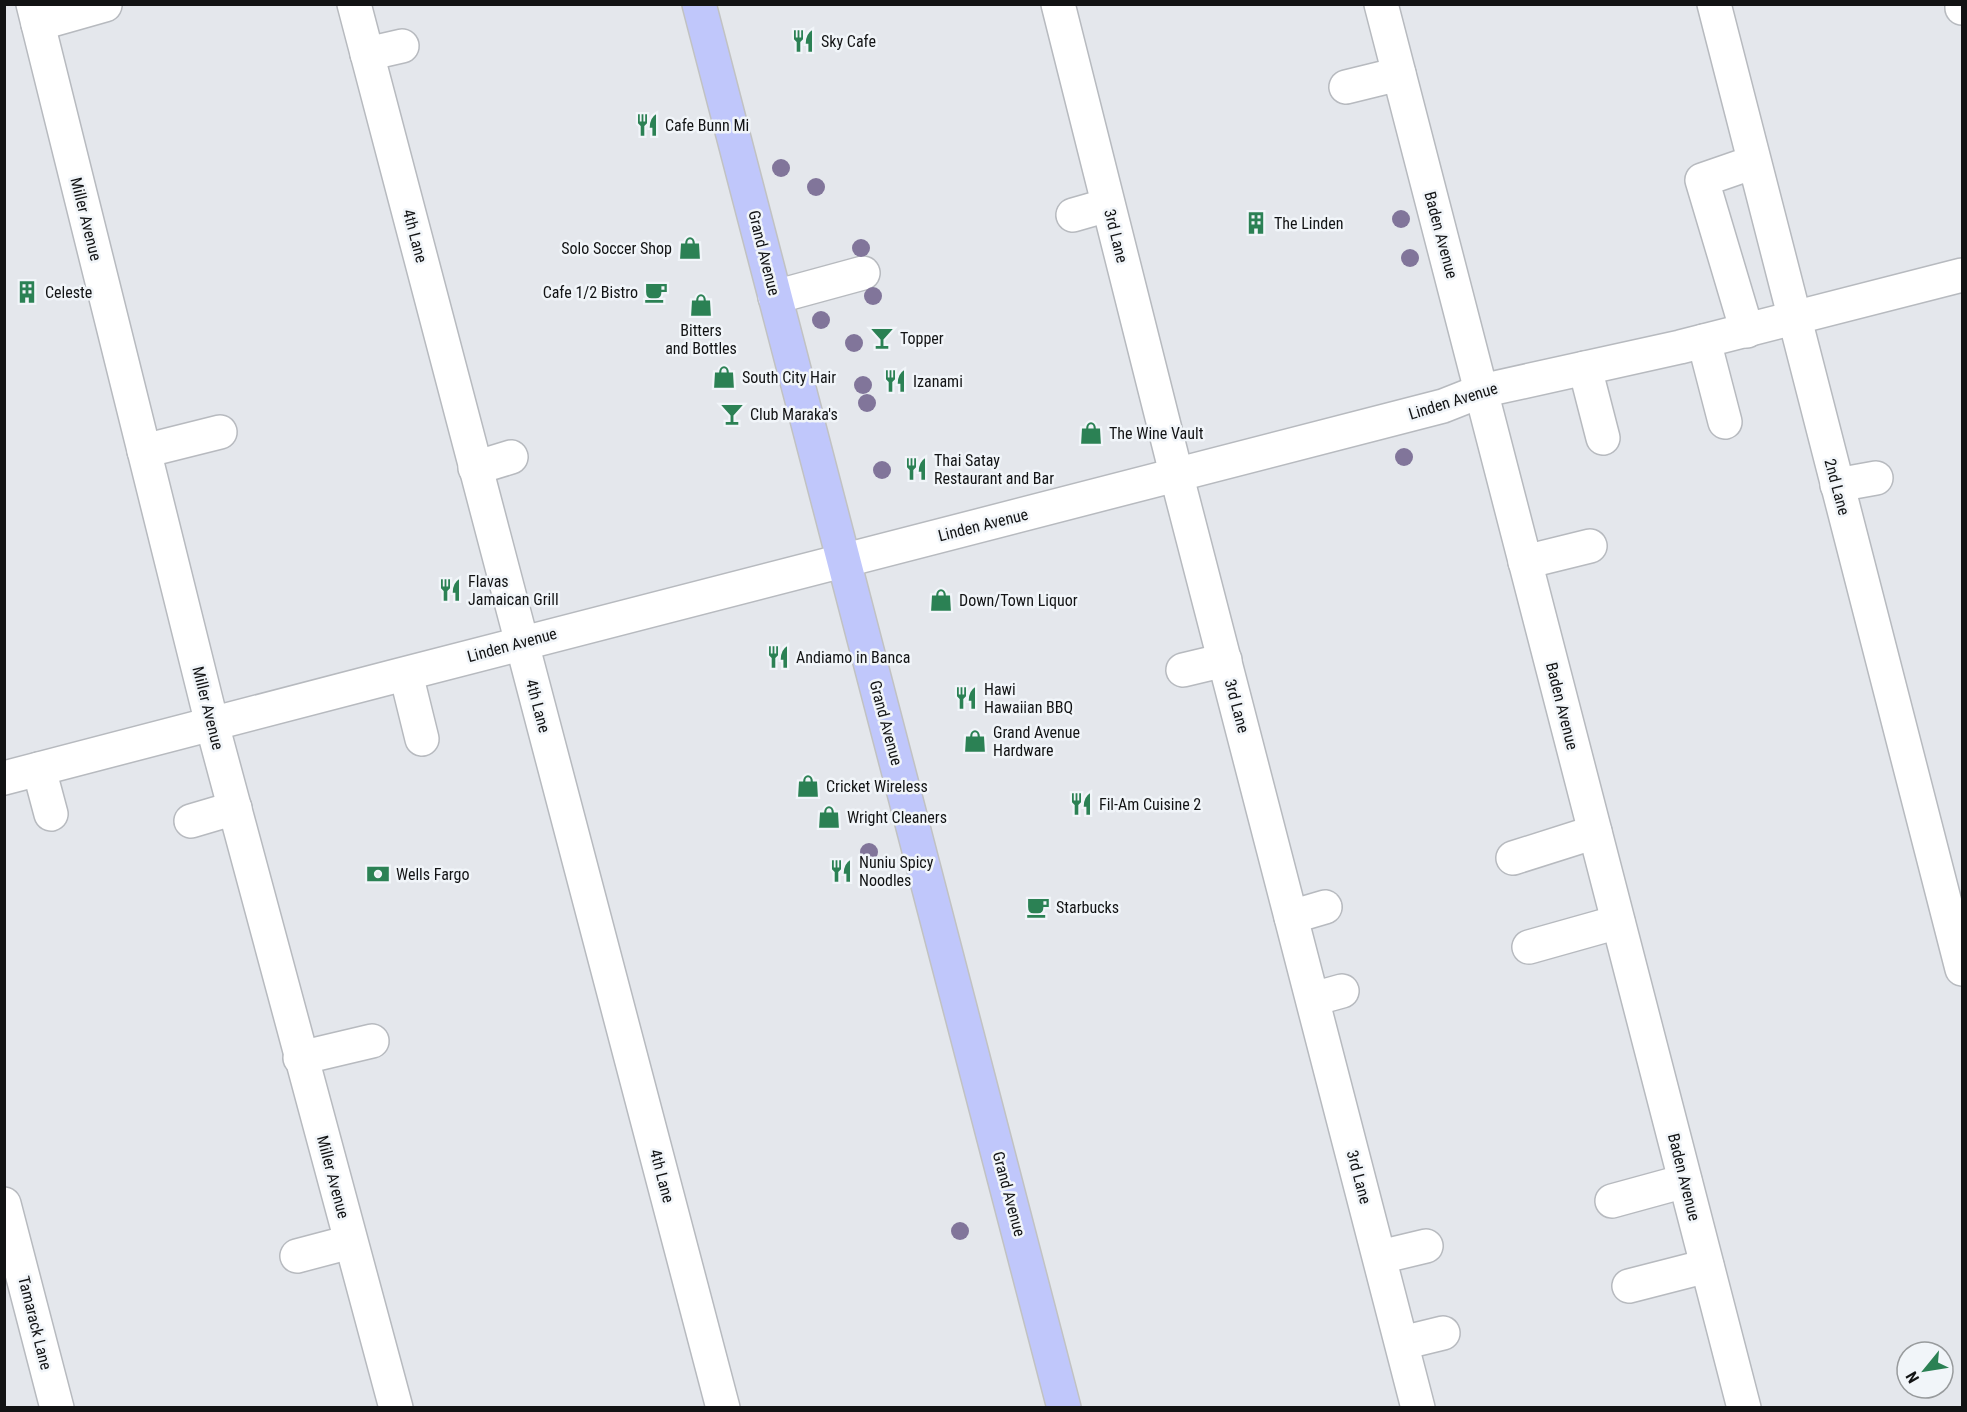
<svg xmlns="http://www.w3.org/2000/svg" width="1967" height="1412" viewBox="0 0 1967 1412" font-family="'Roboto Condensed',sans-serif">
	<rect width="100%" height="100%" fill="#e4e7ec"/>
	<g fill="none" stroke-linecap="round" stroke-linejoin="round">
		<!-- minor casing -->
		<g stroke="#b7babf" stroke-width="36">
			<g id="minor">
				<path d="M33 4 212 724 396 1408"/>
				<path d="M354 4 723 1408"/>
				<path d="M1058 4 1177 477 1418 1408"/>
				<path d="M1381 4 1744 1408"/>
				<path d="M1714 4 1962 969"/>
				<path d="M1962 4V8"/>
				<path d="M38 24 105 5"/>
				<path d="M367 54 402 46"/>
				<path d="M1346 87 1399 74"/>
				<path d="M1073 215 1108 205"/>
				<path d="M775 297 863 273"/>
				<path d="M1747 331 1702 180 1754 162"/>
				<path d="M1704 341 1725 422"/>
				<path d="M1585 368 1603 438"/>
				<path d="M144 451 220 432"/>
				<path d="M475 468 511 457"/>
				<path d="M1837 485 1876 478"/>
				<path d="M1525 562 1590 546"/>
				<path d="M1183 670 1225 660"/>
				<path d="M406 674 422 739"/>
				<path d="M39 769 51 814"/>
				<path d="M4 778C483 651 965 534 1443 406L1481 391 1680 347 1962 275"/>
				<path d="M191 821 235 808"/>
				<path d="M1513 858 1595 832"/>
				<path d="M1291 917 1325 907"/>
				<path d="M1529 947 1618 922"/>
				<path d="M1313 999 1342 991"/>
				<path d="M300 1058 372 1041"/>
				<path d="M1612 1201 1685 1181"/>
				<path d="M4 1204 57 1408"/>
				<path d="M297 1256 350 1242"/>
				<path d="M1380 1257 1426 1246"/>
				<path d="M1629 1286 1707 1266"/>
				<path d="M1402 1343 1443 1333"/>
			</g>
		</g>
		<!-- major casing -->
		<g stroke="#c1c2c2" stroke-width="36">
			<path id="major" d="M699 4 1064 1408"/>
		</g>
		<!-- minor -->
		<use href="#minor" stroke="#fff" stroke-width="33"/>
		<!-- major -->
		<use href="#major" stroke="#c0c7fb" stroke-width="33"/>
	</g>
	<!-- trees -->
	<g fill="#81759a">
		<circle cx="781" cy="168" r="9"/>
		<circle cx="816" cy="187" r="9"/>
		<circle cx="1401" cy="219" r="9"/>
		<circle cx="861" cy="248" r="9"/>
		<circle cx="1410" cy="258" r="9"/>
		<circle cx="873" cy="296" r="9"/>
		<circle cx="821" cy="320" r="9"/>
		<circle cx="854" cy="343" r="9"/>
		<circle cx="863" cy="385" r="9"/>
		<circle cx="867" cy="403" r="9"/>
		<circle cx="1404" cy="457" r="9"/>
		<circle cx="882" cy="470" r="9"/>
		<circle cx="869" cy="852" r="9"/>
		<circle cx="960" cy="1231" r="9"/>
	</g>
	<!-- icons -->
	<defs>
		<g id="restaurant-bare" transform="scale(1.8)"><path d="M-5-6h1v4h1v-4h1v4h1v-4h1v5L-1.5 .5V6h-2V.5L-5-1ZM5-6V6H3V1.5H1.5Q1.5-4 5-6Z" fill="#2b8154" stroke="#f1f5f9" stroke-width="2.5" paint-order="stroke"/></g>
		<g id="building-bare" transform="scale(1.8)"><path d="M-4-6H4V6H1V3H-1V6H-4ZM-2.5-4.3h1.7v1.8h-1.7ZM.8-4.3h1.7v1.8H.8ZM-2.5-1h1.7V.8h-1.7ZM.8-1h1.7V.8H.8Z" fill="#2b8154" stroke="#f1f5f9" stroke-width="2.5" paint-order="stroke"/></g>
		<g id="shop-bare" transform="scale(1.8)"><path d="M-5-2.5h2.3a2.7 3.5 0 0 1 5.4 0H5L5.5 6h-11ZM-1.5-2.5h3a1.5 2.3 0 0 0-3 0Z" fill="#2b8154" stroke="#f1f5f9" stroke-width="2.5" paint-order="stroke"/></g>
		<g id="cafe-bare" transform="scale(1.8)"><path d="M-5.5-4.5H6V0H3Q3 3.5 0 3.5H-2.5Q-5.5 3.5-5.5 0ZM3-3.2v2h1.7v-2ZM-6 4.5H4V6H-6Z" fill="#2b8154" stroke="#f1f5f9" stroke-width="2.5" paint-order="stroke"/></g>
		<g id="bar-bare" transform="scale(1.8)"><path d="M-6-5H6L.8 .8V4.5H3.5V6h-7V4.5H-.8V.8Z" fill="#2b8154" stroke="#f1f5f9" stroke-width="2.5" paint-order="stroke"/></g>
		<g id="bank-bare" transform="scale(1.8)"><path d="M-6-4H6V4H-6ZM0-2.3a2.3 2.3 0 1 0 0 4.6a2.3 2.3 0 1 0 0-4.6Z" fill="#2b8154" stroke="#f1f5f9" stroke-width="2.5" paint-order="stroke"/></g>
	</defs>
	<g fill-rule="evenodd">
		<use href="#restaurant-bare" x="803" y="41"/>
		<use href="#restaurant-bare" x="647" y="125"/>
		<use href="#building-bare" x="1256" y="223"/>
		<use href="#shop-bare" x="690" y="248"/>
		<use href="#building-bare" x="27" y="292"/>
		<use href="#cafe-bare" x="656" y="292"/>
		<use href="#shop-bare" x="701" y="305"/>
		<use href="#bar-bare" x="882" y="338"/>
		<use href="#shop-bare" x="724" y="377"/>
		<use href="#restaurant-bare" x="895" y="381"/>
		<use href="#bar-bare" x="732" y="414"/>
		<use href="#shop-bare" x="1091" y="433"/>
		<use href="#restaurant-bare" x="916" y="469"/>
		<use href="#restaurant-bare" x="450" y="590"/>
		<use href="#shop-bare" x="941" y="600"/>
		<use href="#restaurant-bare" x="778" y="657"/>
		<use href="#restaurant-bare" x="966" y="698"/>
		<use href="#shop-bare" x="975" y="741"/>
		<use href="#shop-bare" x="808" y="786"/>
		<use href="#restaurant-bare" x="1081" y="804"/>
		<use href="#shop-bare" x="829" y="817"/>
		<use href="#restaurant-bare" x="841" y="871"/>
		<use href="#bank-bare" x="378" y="874"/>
		<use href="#cafe-bare" x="1038" y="907"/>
	</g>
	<g text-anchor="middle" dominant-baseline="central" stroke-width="5" stroke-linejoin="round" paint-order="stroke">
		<!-- poi labels -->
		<g font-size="16" fill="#121314" stroke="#f1f5f9" text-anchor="start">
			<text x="821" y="41">Sky Cafe</text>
			<text x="665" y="125">Cafe Bunn Mi</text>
			<text x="1274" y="223">The Linden</text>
			<text x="672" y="248" text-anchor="end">Solo Soccer Shop</text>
			<text x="45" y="292">Celeste</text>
			<text x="638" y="292" text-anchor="end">Cafe 1/2 Bistro</text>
			<text x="701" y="330" text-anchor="middle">Bitters<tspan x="701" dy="18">and Bottles</tspan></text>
			<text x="900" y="338">Topper</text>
			<text x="742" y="377">South City Hair</text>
			<text x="913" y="381">Izanami</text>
			<text x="750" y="414">Club Maraka's</text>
			<text x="1109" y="433">The Wine Vault</text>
			<text x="934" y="460">Thai Satay<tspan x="934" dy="18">Restaurant and Bar</tspan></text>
			<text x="468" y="581">Flavas<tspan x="468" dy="18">Jamaican Grill</tspan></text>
			<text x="959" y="600">Down/Town Liquor</text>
			<text x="796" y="657">Andiamo in Banca</text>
			<text x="984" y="689">Hawi<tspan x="984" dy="18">Hawaiian BBQ</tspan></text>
			<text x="993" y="732">Grand Avenue<tspan x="993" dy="18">Hardware</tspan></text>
			<text x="826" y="786">Cricket Wireless</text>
			<text x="1099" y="804">Fil-Am Cuisine 2</text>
			<text x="847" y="817">Wright Cleaners</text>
			<text x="859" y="862">Nuniu Spicy<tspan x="859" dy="18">Noodles</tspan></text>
			<text x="396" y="874">Wells Fargo</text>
			<text x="1056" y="907">Starbucks</text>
		</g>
		<!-- street labels -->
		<g font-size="16" fill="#121314" stroke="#f1f5f9">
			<text transform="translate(86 219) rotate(76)">Miller Avenue</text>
			<text transform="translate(1441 235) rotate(75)">Baden Avenue</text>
			<text transform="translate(415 236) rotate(75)">4th Lane</text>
			<text transform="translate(1116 236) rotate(76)">3rd Lane</text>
			<text transform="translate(764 253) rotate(76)">Grand Avenue</text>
			<text transform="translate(1453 401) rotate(-17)">Linden Avenue</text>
			<text transform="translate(1837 487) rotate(75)">2nd Lane</text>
			<text transform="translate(983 525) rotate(-14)">Linden Avenue</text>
			<text transform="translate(512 645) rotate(-15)">Linden Avenue</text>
			<text transform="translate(538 706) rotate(75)">4th Lane</text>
			<text transform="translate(1237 706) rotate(75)">3rd Lane</text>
			<text transform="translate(1562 706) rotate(76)">Baden Avenue</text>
			<text transform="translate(208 708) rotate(76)">Miller Avenue</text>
			<text transform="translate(886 723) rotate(75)">Grand Avenue</text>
			<text transform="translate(662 1176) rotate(75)">4th Lane</text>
			<text transform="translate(333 1177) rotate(75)">Miller Avenue</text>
			<text transform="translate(1359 1177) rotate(75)">3rd Lane</text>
			<text transform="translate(1684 1177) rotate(76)">Baden Avenue</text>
			<text transform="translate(1009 1194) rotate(75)">Grand Avenue</text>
			<text transform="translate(35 1323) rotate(76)">Tamarack Lane</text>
		</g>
	</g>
	<!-- border -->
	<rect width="1967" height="1412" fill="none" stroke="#121314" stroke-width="12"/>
	<!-- north arrow -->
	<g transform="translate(1925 1370) rotate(240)"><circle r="28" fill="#f1f5f9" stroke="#989b9d" stroke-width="1.5"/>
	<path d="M0-4.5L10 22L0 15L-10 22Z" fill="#2b8154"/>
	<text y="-9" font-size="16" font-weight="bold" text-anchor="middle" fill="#121314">N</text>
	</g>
</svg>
